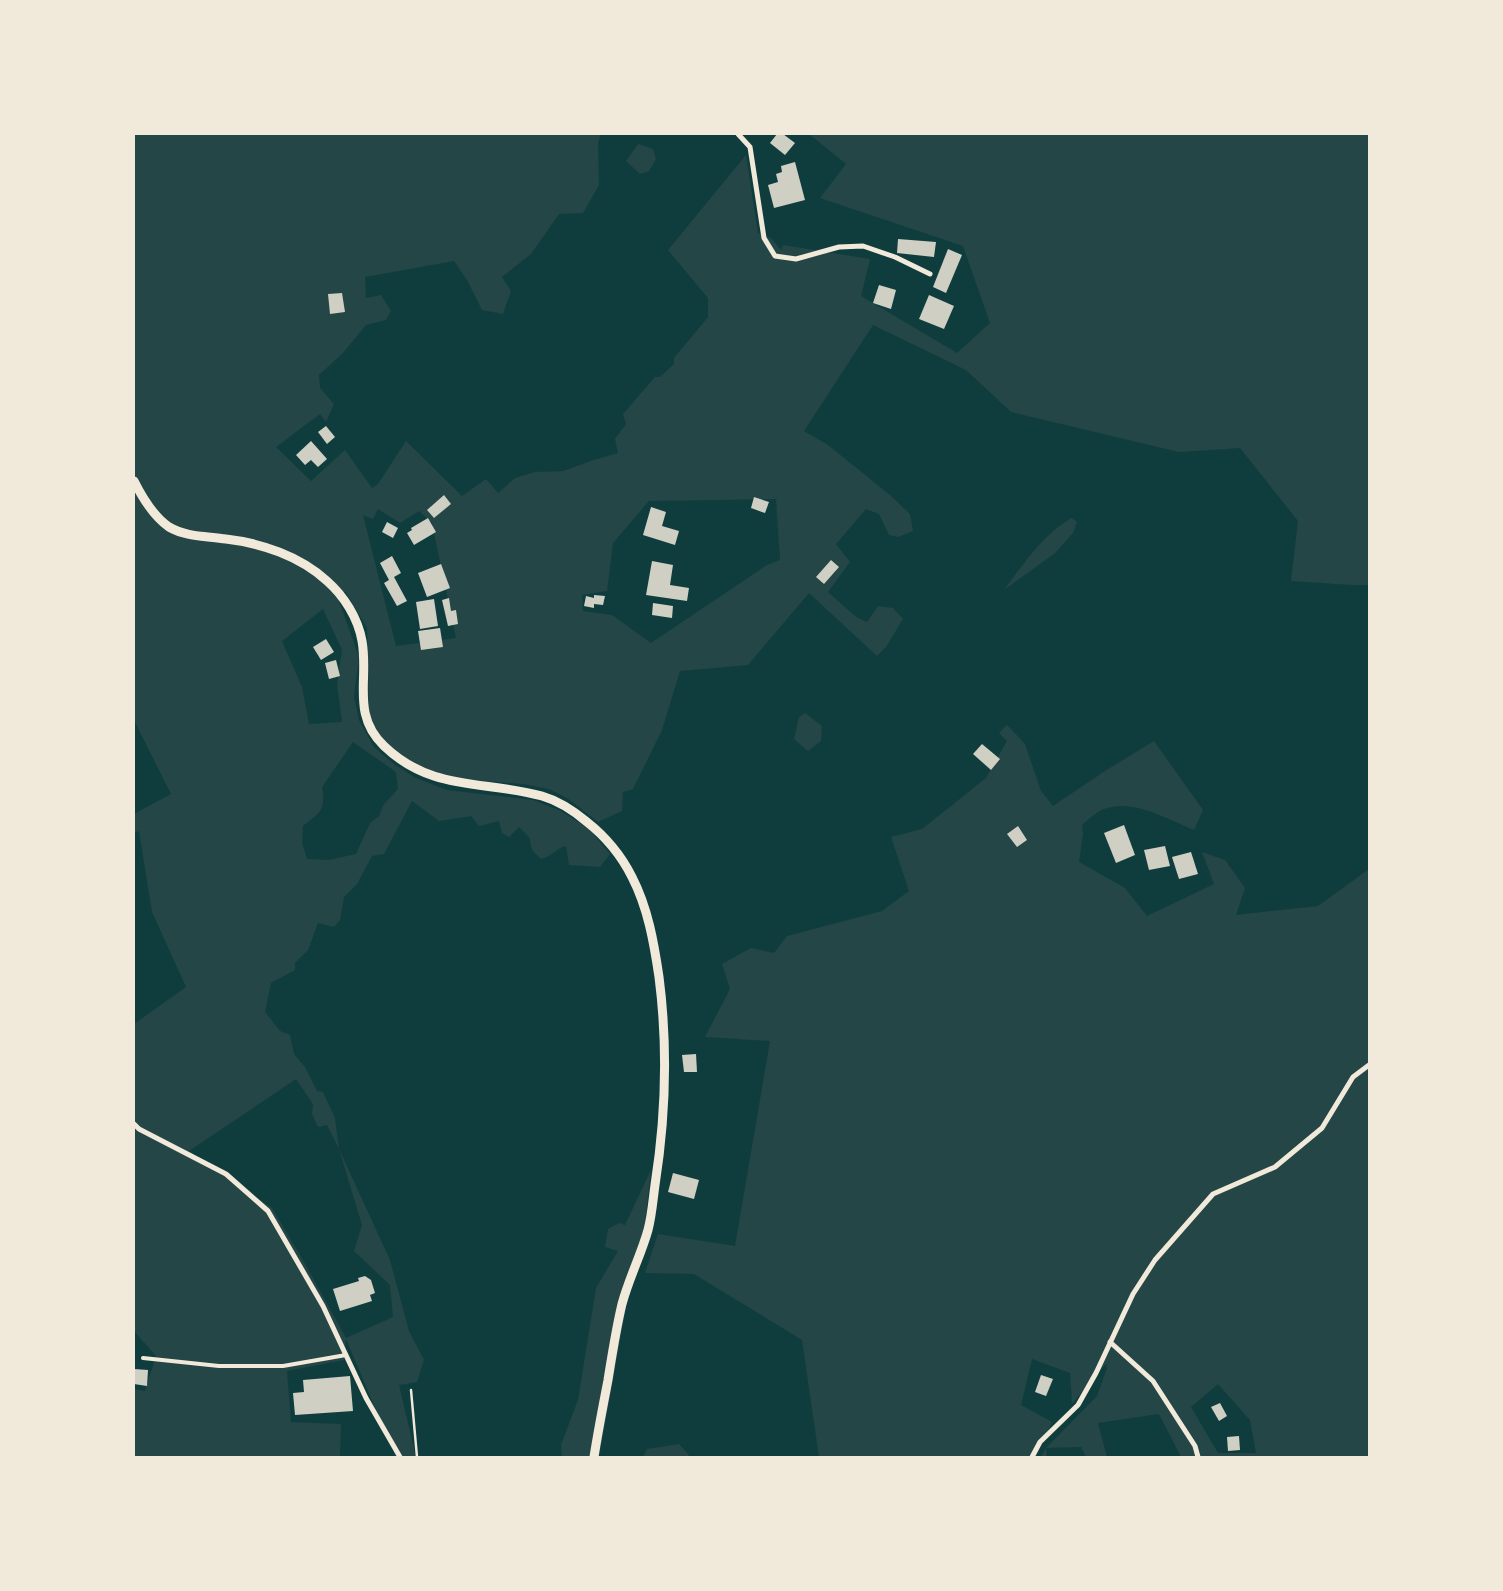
<svg xmlns="http://www.w3.org/2000/svg" width="1503" height="1591" viewBox="0 0 1503 1591" font-family="Arial,sans-serif">
	<rect width="100%" height="100%" fill="#0f3d3e"/>
	<!-- green -->
	<g fill="#244646" fill-rule="evenodd">
		<path d="M134 134H601L598 143 599 185 583 213 559 214 531 254 502 277 511 291 503 314 482 310 467 280 454 261 365 277 366 298 381 295 391 311 386 320 366 325 343 353 319 375 320 388 334 404 326 422 320 414 276 447 311 481 345 450 372 488 378 484 406 441 462 496 486 479 498 493 515 478 535 472 563 471 594 460 618 453 615 439 626 424 623 414 655 377H660L674 364V358L708 317V298L668 250 746 155 758 233 771 238 781 250 783 245 870 259 861 296 957 353 990 323 963 246 820 198 846 164 809 134H1369V585H1352L1291 581 1298 521 1240 448 1179 452 1011 412 966 370 873 325 804 431 828 445 890 495 910 514 913 531 898 537 889 535 879 514 866 509 836 544 850 562 828 592 856 617 867 622 878 606 893 608 903 619 886 647 877 656 809 593 748 665 680 671 662 730 633 789 623 792 622 811 598 822 567 798 549 789 523 784 472 780 435 773 405 758 383 740 369 716 367 628 345 591 339 601 359 657 354 697 359 720 374 747 395 765 416 778 447 790 533 800 561 811 589 829 610 854 600 867 569 865 566 846C554 849 554 856 541 859L532 850 529 837 519 827 509 837 502 833 499 821 479 826 471 816 439 821 412 801 384 854 372 856 357 884 344 897 340 920 334 927 318 923 308 950 295 963V970L271 983 265 1012 280 1031 290 1035 294 1054 305 1067 317 1091 323 1092 335 1118 339 1149 390 1260 409 1331 424 1360 417 1382 399 1385 416 1457H396L346 1339 344 1360 287 1371 291 1422 341 1424 340 1457H134V1389L145 1391 156 1356 134 1331V1024L186 987 152 912 139 831 134 833V814L171 794 134 720ZM776 499 780 560 767 565 651 643 612 615 583 611 582 595 607 591 613 543 649 501ZM378 509 400 523 419 511 432 523 456 638 396 646 363 515 373 519ZM323 609 342 650 337 684 342 722 309 724 302 687 282 641ZM353 742 396 772 398 789 384 804 379 816 370 823 356 854 329 860 307 859 302 843 303 826C320 813 326 810 322 787ZM296 1079 313 1104 312 1114 318 1127 327 1125 339 1149 362 1225 354 1251 390 1285 393 1317 346 1338 303 1260 272 1208 189 1151Z"/>
		<path d="M638 144 653 149 656 159 649 171 640 174 626 161Z"/>
		<path d="M1071 518 1077 522 1073 533 1055 553 1004 590C1024 563 1042 536 1071 518Z"/>
		<path d="M805 713 822 726 821 741 808 751 794 739 799 717Z"/>
		<path d="M1007 725 1025 744 1041 791 1053 806 1105 771 1154 741 1203 810 1194 830C1167 819 1133 798 1104 809 1096 812 1088 820 1082 825L1083 833 1079 862 1125 888 1147 916 1214 884 1202 852 1225 860 1245 888 1236 915 1318 906 1369 869V1457H1181L1159 1414 1098 1423 1107 1457H1086L1081 1447 1046 1448 1047 1457H1041L1046 1448 1097 1396 1107 1368 1106 1364 1072 1404 1070 1373 1032 1359 1021 1405 1052 1422 1036 1457H819L802 1340 694 1274 645 1273 658 1234 735 1246 770 1041 705 1037 730 989 722 964 751 948 774 953 787 936 882 911 909 891 891 837 922 829 986 778 1007 741 999 733ZM1218 1384 1250 1420 1256 1453H1218L1191 1407Z"/>
		<path d="M651 1170 644 1232 626 1307 599 1457H562L561 1445 578 1400 596 1288 618 1251 605 1247 608 1229 619 1223 625 1225Z"/>
		<path d="M679 1444 689 1455 687 1457H643L647 1449Z"/>
	</g>
	<!-- building -->
	<g fill="#cfcfc3">
		<path d="M777 134H783L795 143 785 155 770 143Z"/>
		<path d="M795 162 805 200 774 208 768 185 778 182 776 174 782 172 781 166Z"/>
		<path d="M898 239 936 242 934 257 897 253Z"/>
		<path d="M948 249 962 255 946 293 933 287Z"/>
		<path d="M879 285 896 290 891 309 873 303Z"/>
		<path d="M342 293 345 312 330 314 328 294Z"/>
		<path d="M929 295 954 306 944 329 919 319Z"/>
		<path d="M326 426 335 437 327 444 318 432Z"/>
		<path d="M311 441 327 459 318 467 311 460 305 465 296 455Z"/>
		<path d="M444 495 451 504 434 518 427 510Z"/>
		<path d="M754 497 769 502 765 513 751 508Z"/>
		<path d="M651 507 666 512 662 526 679 531 675 545 643 535Z"/>
		<path d="M428 518 436 532 414 545 407 533 412 530 411 528Z"/>
		<path d="M387 522 398 528 393 538 382 532Z"/>
		<path d="M392 556 401 573 394 577 407 601 397 606 384 583 389 580 380 563Z"/>
		<path d="M831 560 839 567 824 584 816 577Z"/>
		<path d="M652 561 673 565 670 585 689 588 687 601 646 595Z"/>
		<path d="M441 564 450 588 427 597 418 573Z"/>
		<path d="M594 595 605 596 603 605 594 604V608L584 606 586 596 594 598Z"/>
		<path d="M449 598 451 611 456 610 458 624 448 626 442 600Z"/>
		<path d="M434 599 438 626 420 629 416 602Z"/>
		<path d="M653 603 673 606 672 618 652 615Z"/>
		<path d="M440 628 443 647 421 650 418 631Z"/>
		<path d="M326 639 334 652 321 660 313 647Z"/>
		<path d="M336 660 340 676 329 679 325 663Z"/>
		<path d="M982 744 1000 759 991 770 973 754Z"/>
		<path d="M1124 825 1135 855 1116 863 1104 833Z"/>
		<path d="M1018 826 1027 840 1017 847 1007 834Z"/>
		<path d="M1165 846 1170 866 1149 870 1144 850Z"/>
		<path d="M1191 852 1198 874 1179 879 1172 857Z"/>
		<path d="M696 1054 697 1072H684L682 1055Z"/>
		<path d="M673 1173 699 1180 694 1199 668 1192Z"/>
		<path d="M365 1276 371 1280 375 1293 370 1295 372 1301 340 1311 333 1289 359 1281 358 1278Z"/>
		<path d="M134 1369 148 1370 147 1386 134 1384Z"/>
		<path d="M1041 1375 1053 1379 1046 1396 1035 1392Z"/>
		<path d="M350 1376 353 1411 295 1415 293 1393 304 1392 303 1380Z"/>
		<path d="M1220 1403 1227 1416 1219 1421 1211 1407Z"/>
		<path d="M1239 1436 1240 1450 1228 1451 1227 1437Z"/>
	</g>
	<g fill="none" stroke-linecap="round" stroke-linejoin="round">
		<!-- path -->
		<path stroke="#f1e9da" stroke-width="2.5" d="M411 1390 417 1457"/>
		<!-- service -->
		<path stroke="#f1e9da" stroke-width="4" d="M143 1358 219 1366H283L346 1355"/>
		<!-- minor -->
		<g stroke="#f1e9da" stroke-width="5">
			<path d="M738 134 750 147 764 238 775 256 796 259 839 247 863 246 895 257 930 274"/>
			<path d="M134 1124 139 1129 226 1174 268 1211 323 1306 366 1398 400 1457"/>
			<path d="M1110 1342 1153 1381 1195 1446 1198 1457"/>
			<path d="M1032 1457 1040 1442 1078 1405 1096 1373 1133 1294 1155 1260 1213 1194 1275 1167 1322 1128 1353 1077 1369 1065"/>
		</g>
		<!-- tertiary -->
		<path stroke="#f1e9da" stroke-width="9" d="M134 481C142 497 153 516 169 527 186 537 207 536 226 539 261 543 300 556 327 581 344 596 358 618 362 641 369 680 351 714 384 746 432 792 484 780 542 796 559 801 574 811 587 822 606 837 621 855 632 877 648 908 654 943 659 977 668 1047 666 1115 655 1185 653 1199 652 1215 648 1230 641 1255 629 1278 622 1304 616 1329 612 1355 608 1380 603 1406 598 1431 594 1457"/>
	</g>
	<!-- border -->
	<rect width="1503" height="1591" fill="none" stroke="#f1e9da" stroke-width="270"/>
</svg>
